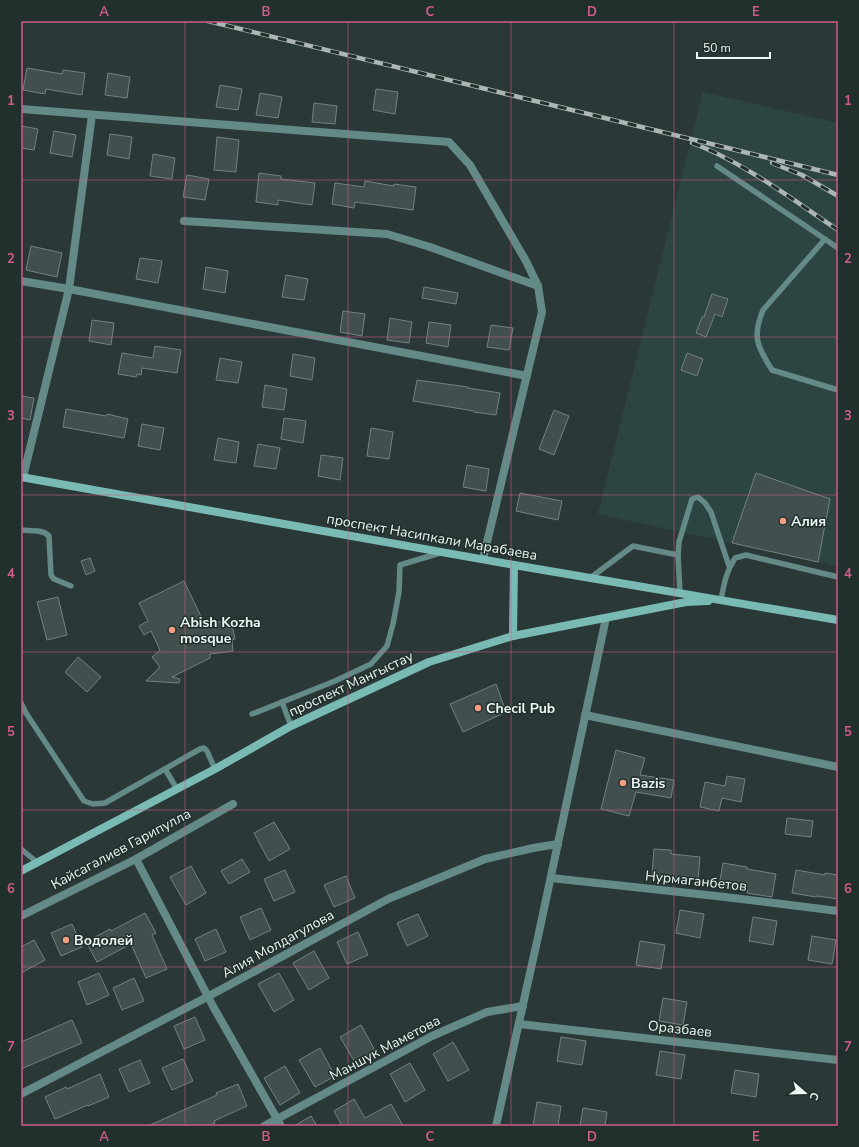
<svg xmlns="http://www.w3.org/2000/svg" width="859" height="1147" viewBox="0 0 859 1147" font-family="'Nunito Sans',sans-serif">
	<rect width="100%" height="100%" fill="#2a3938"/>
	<!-- built -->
	<path fill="#2d4542" d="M703 92 838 123V566L598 514Z"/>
	<!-- building -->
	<g fill="#41504e" stroke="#718280">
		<path d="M27 68 62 74 63 70 85 73 82 95 46 89 45 94 23 90Z"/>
		<path d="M108 73 130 77 127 98 105 95Z"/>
		<path d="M220 85 242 89 238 110 216 107Z"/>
		<path d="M376 89 398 92 395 114 373 110Z"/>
		<path d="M260 93 282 97 278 118 256 115Z"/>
		<path d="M314 103 337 106 335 124 312 122Z"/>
		<path d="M21 126 38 129 34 150 21 148Z"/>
		<path d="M54 131 76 135 72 157 50 153Z"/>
		<path d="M110 134 132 137 129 159 107 155Z"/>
		<path d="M217 137 239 140 236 172 214 170Z"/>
		<path d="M153 154 175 158 172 179 150 176Z"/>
		<path d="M259 173 281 176V179L315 183 312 205 278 200V205L256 202Z"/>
		<path d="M187 175 209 179 205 200 183 197Z"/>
		<path d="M365 181 394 186V184L416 187 413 210 355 202 354 208 332 204 335 183 364 187Z"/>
		<path d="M31 246 62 253 57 277 26 270Z"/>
		<path d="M140 258 162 261 158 283 136 279Z"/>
		<path d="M206 267 228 271 225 293 203 289Z"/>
		<path d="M286 275 308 279 304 300 282 297Z"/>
		<path d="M424 287 458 293 456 304 422 298Z"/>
		<path d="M712 294 728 299 722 317 715 314 706 337 696 333 702 317H704Z"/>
		<path d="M343 311 365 314 362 336 340 332Z"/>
		<path d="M390 318 412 322 409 343 387 340Z"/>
		<path d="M92 320 114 323 111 345 89 341Z"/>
		<path d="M429 322 451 325 448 347 426 343Z"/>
		<path d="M491 325 513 328 509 350 487 347Z"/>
		<path d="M155 346 181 350 177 373 142 368 141 375 137 374 136 377 118 374 122 353 153 358Z"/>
		<path d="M687 353 703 359 697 376 681 370Z"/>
		<path d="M293 354 315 358 312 380 290 376Z"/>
		<path d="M220 358 242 362 238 383 216 380Z"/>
		<path d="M417 380 468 387V388L500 393 496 415 474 412V411L413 401Z"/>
		<path d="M265 385 287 389 284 410 262 407Z"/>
		<path d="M21 396 34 398 30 420 21 418Z"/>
		<path d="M66 409 106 416 107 414 128 419 124 438 63 427Z"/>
		<path d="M554 410 569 416 554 455 539 449Z"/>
		<path d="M284 418 306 421 303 443 281 439Z"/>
		<path d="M142 424 164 428 160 450 138 446Z"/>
		<path d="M371 428 393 432 389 459 367 456Z"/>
		<path d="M218 438 239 442 236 463 214 460Z"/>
		<path d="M258 444 280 448 276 469 254 466Z"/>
		<path d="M321 455 343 458 340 480 318 476Z"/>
		<path d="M467 465 489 469 486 491 463 487Z"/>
		<path d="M756 473 830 499 818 562 732 543Z"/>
		<path d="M520 493 562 501 558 520 516 511Z"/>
		<path d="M90 558 95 571 86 575 81 561Z"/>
		<path d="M184 581 205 625 228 620 229 628 233 629 235 639 232 640 233 651 210 654V658L172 677 180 679 179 683 146 681 160 667 152 657 160 650 151 631 144 635 139 626 148 621 139 603Z"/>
		<path d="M58 597 67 635 47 640 37 602Z"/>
		<path d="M78 657 101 677 87 692 65 672Z"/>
		<path d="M496 684 506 712 463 732 450 704Z"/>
		<path d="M616 750 645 758 640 775 674 780 671 798 636 792 629 816 601 809Z"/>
		<path d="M727 776 745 779 741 802 722 798 719 811 700 807 705 782 725 786Z"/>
		<path d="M787 818 813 821 811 837 785 834Z"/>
		<path d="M274 822 290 849 269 861 254 833Z"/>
		<path d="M654 849 671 850V854L700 857 698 880 677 878V877L652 876Z"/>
		<path d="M242 859 250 872 229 884 221 871Z"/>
		<path d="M723 863 747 867V869L776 874 772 897 747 893 748 891 719 886Z"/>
		<path d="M191 866 206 893 186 905 170 877Z"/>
		<path d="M285 870 295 892 274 901 264 879Z"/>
		<path d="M796 870 825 875V873L838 875V899L817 896 816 897 792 893Z"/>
		<path d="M346 876 355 898 334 907 324 885Z"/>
		<path d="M261 908 271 930 250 940 240 917Z"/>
		<path d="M680 910 704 914 700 938 676 933Z"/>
		<path d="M145 913 156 933 152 935 167 969 146 978 131 944 97 962 86 942 110 929 111 931Z"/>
		<path d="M418 914 428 936 407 946 397 923Z"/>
		<path d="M753 917 777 921 773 945 749 941Z"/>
		<path d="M72 924 82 947 61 956 51 933Z"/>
		<path d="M216 929 226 952 205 961 195 939Z"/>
		<path d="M358 932 368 955 347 964 337 942Z"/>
		<path d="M812 936 836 940 832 964 808 960Z"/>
		<path d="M34 940 45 960 21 973V947Z"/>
		<path d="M640 941 665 945 661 969 636 965Z"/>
		<path d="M314 951 329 978 309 990 293 963Z"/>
		<path d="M99 973 109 995 87 1005 78 982Z"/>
		<path d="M279 973 294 1000 274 1012 258 984Z"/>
		<path d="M134 978 144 1001 122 1010 113 988Z"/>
		<path d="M663 998 687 1002 683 1025 659 1021Z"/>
		<path d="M195 1017 205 1040 184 1049 174 1026Z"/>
		<path d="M72 1020 82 1043 21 1069V1042Z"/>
		<path d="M361 1025 376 1052 356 1064 340 1037Z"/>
		<path d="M561 1037 586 1041 582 1065 557 1061Z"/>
		<path d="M453 1042 469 1070 448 1081 433 1054Z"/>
		<path d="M320 1048 335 1076 315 1087 299 1060Z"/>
		<path d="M660 1051 685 1055 681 1079 656 1075Z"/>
		<path d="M183 1059 193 1081 172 1090 162 1068Z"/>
		<path d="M140 1060 150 1083 129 1092 119 1069Z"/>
		<path d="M410 1063 425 1090 405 1102 390 1074Z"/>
		<path d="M285 1066 300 1093 280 1105 264 1078Z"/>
		<path d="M735 1070 759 1074 756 1097 731 1093Z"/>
		<path d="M100 1074 109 1097 88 1106V1105L55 1119 45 1097 66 1087 67 1089Z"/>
		<path d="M238 1084 247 1106 214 1121 215 1123 208 1126H148L217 1095 216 1093Z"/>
		<path d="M354 1099 365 1118 391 1104 403 1126H342L334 1111Z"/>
		<path d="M537 1102 561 1106 558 1126H533Z"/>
		<path d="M583 1108 607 1112 605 1126H580Z"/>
		<path d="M311 1116 317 1126H294Z"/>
	</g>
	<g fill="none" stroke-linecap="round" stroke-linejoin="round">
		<!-- lane -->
		<g stroke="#638a86" stroke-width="5.5">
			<path d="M717 166 838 248"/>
			<path d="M825 239 763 310C752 337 757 346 772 370L838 390"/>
			<path d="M21 530C30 531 42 529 49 536L51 575 54 579 71 586"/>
			<path d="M678 555 679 542 692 499 698 497 705 503 711 512 729 566"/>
			<path d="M590 578 633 546 678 555 680 593"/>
			<path d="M721 600C724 584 726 572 735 558L746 555 838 577"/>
			<path d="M282 702 291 726"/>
			<path d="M21 703 26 713 84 801 93 804 105 803 200 749 204 748 207 751 215 769"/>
			<path d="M252 714 335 681 371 664 387 646 393 624 399 592 400 565 440 553"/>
			<path d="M165 769 177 789"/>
			<path d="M21 849 38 863"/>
		</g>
		<!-- street -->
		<g stroke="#638a86" stroke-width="8">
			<path d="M21 109 449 142 470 165 526 261 538 286 542 312 483 559"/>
			<path d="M184 221 387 234 430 247 538 286"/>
			<path d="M21 281 69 289 527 376"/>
			<path d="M23 477 69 289 92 115"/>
			<path d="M585 715 838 767"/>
			<path d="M136 859 214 1008 281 1126"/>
			<path d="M551 878 725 897 838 911"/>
			<path d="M21 916 136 859 233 804"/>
			<path d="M519 1024 838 1060"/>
			<path d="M21 1094 209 996 388 899 485 859 533 848 558 844"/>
			<path d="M264 1126 432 1036 487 1012 523 1006"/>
			<path d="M496 1126 538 937 606 618"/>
		</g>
		<!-- secondary -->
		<g stroke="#7abab4" stroke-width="8">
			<path d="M21 477 514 565 838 620"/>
			<path d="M513 636 514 565"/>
			<path d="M21 871 215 769 291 726 429 662 513 636 686 602 708 601"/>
		</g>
		<!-- rail casing -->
		<g stroke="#acb7b5" stroke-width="4.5">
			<g id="rail">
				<path d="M208 21 838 175"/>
				<path d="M692 143C742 161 793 200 838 230"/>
				<path d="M772 163 802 175 838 196"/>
			</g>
		</g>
		<!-- rail -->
		<use href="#rail" stroke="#212f2d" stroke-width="3" stroke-dasharray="9" stroke-linecap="butt"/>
	</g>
	<!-- grid -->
	<path fill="none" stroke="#cf5b89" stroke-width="1" stroke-opacity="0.55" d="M185 21V1126M348 21V1126M511 21V1126M674 21V1126M21 180H838M21 337H838M21 495H838M21 652H838M21 810H838M21 967H838"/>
	<!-- markers -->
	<g fill="#f39f84" stroke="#212f2d" stroke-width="1.5">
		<circle cx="783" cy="521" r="4"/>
		<circle cx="172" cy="630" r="4"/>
		<circle cx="478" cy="708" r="4"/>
		<circle cx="623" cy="783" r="4"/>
		<circle cx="66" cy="940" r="4"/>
	</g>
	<g text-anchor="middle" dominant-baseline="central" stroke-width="3" stroke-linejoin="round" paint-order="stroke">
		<!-- poi labels -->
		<g font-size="14" font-weight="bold" fill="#eef7f5" stroke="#212f2d" text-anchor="start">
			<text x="791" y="521">Алия</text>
			<text x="180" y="622">Abish Kozha<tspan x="180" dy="16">mosque</tspan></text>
			<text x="486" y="708">Checil Pub</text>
			<text x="631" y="783">Bazis</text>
			<text x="74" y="940">Водолей</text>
		</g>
		<!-- street labels -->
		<g font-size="14" fill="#eef7f5" stroke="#212f2d">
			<text transform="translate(432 537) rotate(10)">проспект Насипкали Марабаева</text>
			<text transform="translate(351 684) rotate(-25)">проспект Мангыстау</text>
			<text transform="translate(121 849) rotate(-28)">Кайсагалиев Гарипулла</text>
			<text transform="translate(696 881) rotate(6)">Нурмаганбетов</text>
			<text transform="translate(278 944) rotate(-29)">Алия Молдагулова</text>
			<text transform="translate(680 1029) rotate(6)">Оразбаев</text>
			<text transform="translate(385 1048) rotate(-28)">Маншук Маметова</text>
		</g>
	</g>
	<!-- border -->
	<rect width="859" height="1147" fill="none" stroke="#212f2d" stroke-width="44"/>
	<!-- north arrow -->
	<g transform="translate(805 1093) rotate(110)" stroke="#212f2d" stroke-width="3" paint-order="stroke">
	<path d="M0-3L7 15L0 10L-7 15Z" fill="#eef7f5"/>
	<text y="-6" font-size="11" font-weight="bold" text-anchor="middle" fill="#eef7f5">С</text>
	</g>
	<!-- scale -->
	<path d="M697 52v6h73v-6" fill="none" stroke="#eef7f5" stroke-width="2"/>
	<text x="703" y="52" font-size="12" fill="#eef7f5" stroke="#212f2d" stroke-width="3" paint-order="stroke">50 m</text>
	<rect x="22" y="22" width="815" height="1103" fill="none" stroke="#cf5b89" stroke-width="1.5"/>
	<g font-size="13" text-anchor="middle" font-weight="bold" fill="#cf5b89">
		<text x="104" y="16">A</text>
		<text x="266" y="16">B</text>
		<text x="430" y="16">C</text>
		<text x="592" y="16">D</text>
		<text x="756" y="16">E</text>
		<text x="11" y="105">1</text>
		<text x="848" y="105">1</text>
		<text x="11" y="263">2</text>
		<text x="848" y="263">2</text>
		<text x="11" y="420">3</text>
		<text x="848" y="420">3</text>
		<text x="11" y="578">4</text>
		<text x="848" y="578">4</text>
		<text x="11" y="736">5</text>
		<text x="848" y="736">5</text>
		<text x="11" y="893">6</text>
		<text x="848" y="893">6</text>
		<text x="11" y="1051">7</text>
		<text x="848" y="1051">7</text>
		<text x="104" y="1141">A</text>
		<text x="266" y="1141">B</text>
		<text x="430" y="1141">C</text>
		<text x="592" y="1141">D</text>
		<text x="756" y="1141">E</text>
	</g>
</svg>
